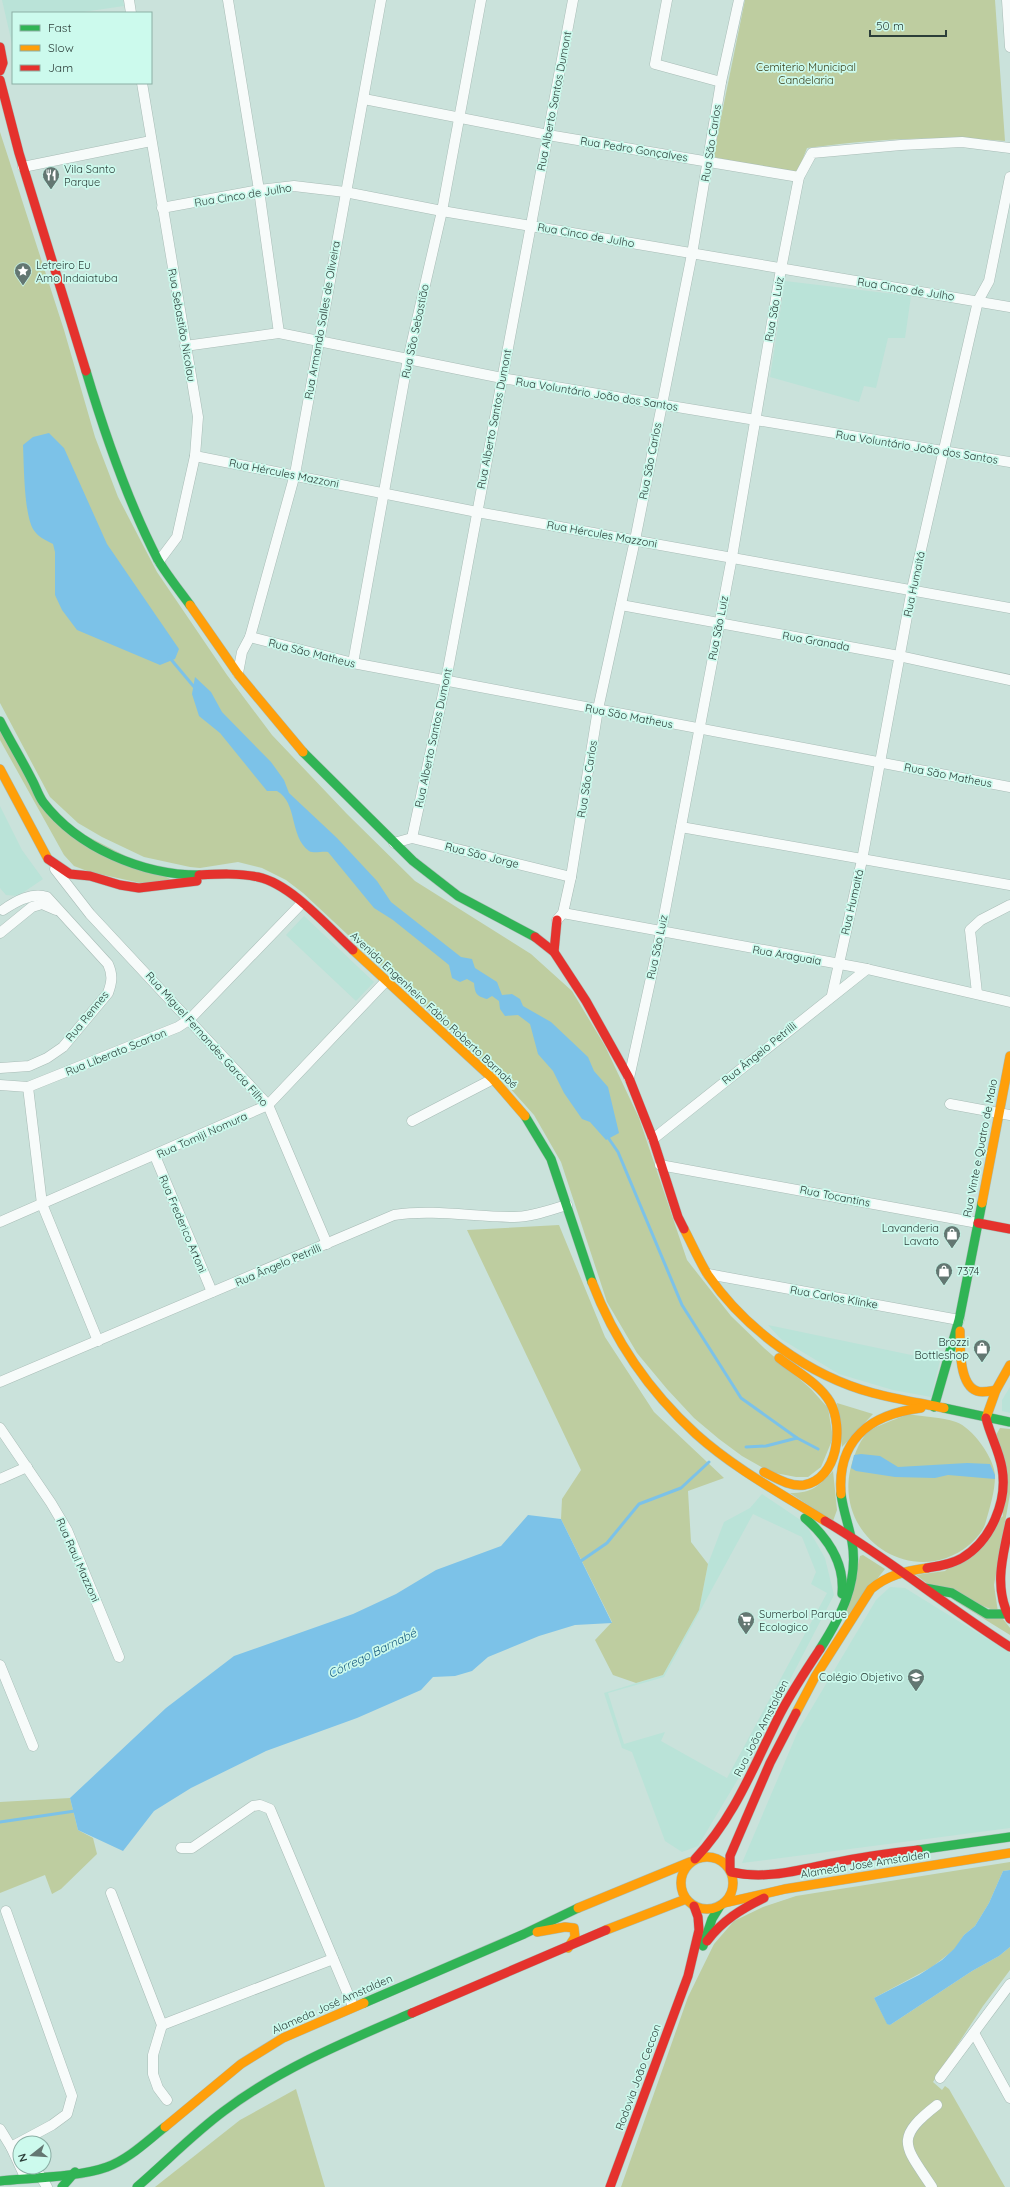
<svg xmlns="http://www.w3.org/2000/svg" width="1010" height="2187" viewBox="0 0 1010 2187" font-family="Quicksand,sans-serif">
	<rect width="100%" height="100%" fill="#cae2db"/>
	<!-- built -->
	<g fill="#bae3d8" fill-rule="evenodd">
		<path d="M2 0H123L124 6 76 13H13V48Z"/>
		<path d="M785 281 911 296 905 338H888L876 388 864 386 859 402 770 377Z"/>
		<path d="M0 806 22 850 43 879 18 896 6 895 0 888Z"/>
		<path d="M304 916 374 982 356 1001 286 935Z"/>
		<path d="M768 1325 940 1361 931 1397 893 1390 839 1374 781 1339Z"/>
		<path d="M1010 1387V1413L1002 1411V1400Z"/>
		<path d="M762 1494 805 1523 825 1558 834 1595 741 1774 698 1846 682 1852 665 1841 632 1752 622 1748 604 1693 663 1675 699 1610 708 1564 724 1522 750 1508ZM753 1514 802 1537 816 1572 811 1584 827 1593 727 1778 661 1741 665 1732 624 1744 608 1693 664 1677Z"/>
		<path d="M890 1587 905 1588 1010 1653V1828L742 1863 798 1731 876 1600Z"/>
	</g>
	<!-- green -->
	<g fill="#becda0">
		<path d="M745 0H995L1005 141C939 135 872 139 807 148L797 174 713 157Z"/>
		<path d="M0 132 64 330 95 437 118 497 157 572 227 675 272 735 347 814 415 881 531 954 572 991 605 1046 639 1118 687 1260 731 1316 764 1348 811 1389 828 1408 833 1438 821 1467 808 1477H796L770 1472 742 1456 719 1439 694 1418 667 1389 637 1353 607 1302 561 1162 534 1115 498 1075 303 893 286 880 262 868 238 862 200 868 190 867 144 857 102 837 78 823 50 797 0 703Z"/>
		<path d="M0 728 50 817 174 881 145 884 90 872 74 866 64 855 0 740Z"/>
		<path d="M559 1225 605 1337 654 1412 724 1478 688 1491 691 1542 708 1564 699 1610 663 1675 636 1683 613 1675 595 1640 612 1622 561 1519 562 1499 581 1470 467 1230Z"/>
		<path d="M837 1403 873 1414 842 1447Z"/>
		<path d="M908 1414C924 1417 941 1417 956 1422 972 1427 995 1459 995 1476 995 1491 990 1507 986 1521 984 1530 977 1538 969 1545 914 1590 836 1539 850 1471 853 1458 858 1443 867 1433 874 1426 898 1419 908 1414Z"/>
		<path d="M1000 1428 1010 1429V1494L994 1585 998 1612 928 1584 916 1575 945 1571 1003 1516 995 1437Z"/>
		<path d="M833 1471 837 1510 833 1521 790 1493C813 1493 818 1486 833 1471Z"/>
		<path d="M863 1555 885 1569 845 1619 860 1556Z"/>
		<path d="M952 1599 1003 1619 1010 1628V1635Z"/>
		<path d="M70 1798 78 1830 93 1838 97 1854 61 1889 52 1894 45 1875 0 1893V1802Z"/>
		<path d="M1010 1862V1870L1003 1871 989 1903 975 1926 964 1935 955 1949 932 1967 874 1998 887 2023 890 2025 972 1971 999 1956 1010 1947V1970L983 2006 933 2082 942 2090 945 2086 949 2089 1005 2187H621L688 1997 714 1944 734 1921 763 1907 796 1896Z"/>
		<path d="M296 2089 325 2187H155L240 2120Z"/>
	</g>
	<!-- water -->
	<g fill="#7cc2e8">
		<path d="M49 433 64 448 107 544 179 649 175 659 160 665 77 630 62 610 55 595V552L53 544C45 540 38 537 33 529 24 513 24 465 23 445L33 437Z"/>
		<path d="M195 677 211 692 222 712 271 762 284 780 289 793 337 838 377 881 391 902 461 957 472 959 475 968 497 982 502 995 512 994 520 999 523 1006 551 1022 588 1057 594 1071 608 1087 619 1133 606 1140 590 1122 582 1119 564 1093 553 1071 538 1054 530 1024 518 1015 505 1016 500 1009 499 1001 492 996 487 999C476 996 475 993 474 983L467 979 460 982 452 978 449 965 393 920 374 908 328 852C322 851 314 854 309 851 289 836 298 803 277 791H267L220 733 199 716 192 694Z"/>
		<path d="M861 1454 880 1456 898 1467 967 1463 990 1464 995 1475V1479L948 1475 935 1478 895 1477 856 1471 851 1468 854 1455Z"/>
		<path d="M528 1515 561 1519 612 1623 575 1625 539 1636 488 1657 472 1671 455 1676 433 1677 421 1690 357 1718 266 1751 191 1788 154 1811 123 1851 78 1830 70 1798 166 1708 234 1656 353 1614 396 1594 436 1570 501 1546Z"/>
		<path d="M1010 1870V1947L999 1956 972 1971 890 2025 887 2024 874 1998 919 1975 942 1960 954 1949 964 1935 975 1926 989 1903 1003 1871Z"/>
	</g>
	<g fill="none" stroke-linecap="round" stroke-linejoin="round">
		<!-- stream -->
		<g stroke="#7cc2e8" stroke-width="3">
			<path d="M169 657 195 688"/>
			<path d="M607 1136 618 1152 682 1305 741 1398 797 1438 818 1449"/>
			<path d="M746 1447 766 1446 797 1438"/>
			<path d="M578 1563 607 1543 639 1504 681 1488 709 1462"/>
			<path d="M0 1822 75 1811"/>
		</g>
		<!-- street casing -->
		<g stroke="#a8bcb6" stroke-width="11">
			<g id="street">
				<path d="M129 0 131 13"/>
				<path d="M228 0 259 190 279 333"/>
				<path d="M667 0 655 64 721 82"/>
				<path d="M1007 0 1010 47"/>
				<path d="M142 83 198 417 195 456 177 537 159 561"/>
				<path d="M364 99 548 135 799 177"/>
				<path d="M23 167 151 141"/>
				<path d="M162 208 259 190 294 186 345 192 442 211 1010 307"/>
				<path d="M185 346 279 333 502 378 1010 462"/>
				<path d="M195 456 477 512 1010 608"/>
				<path d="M621 605 899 656 1010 680"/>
				<path d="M250 637 353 663 1010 787"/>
				<path d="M353 663 408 359 442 211 481 0"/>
				<path d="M238 673 242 652 250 637 295 474 381 0"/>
				<path d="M681 827 1010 885"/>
				<path d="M412 838 446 680 573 0"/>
				<path d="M394 843 412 838 571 877"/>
				<path d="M55 869 90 914 268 1105 327 1244"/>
				<path d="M563 913 867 969 1010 1002"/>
				<path d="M557 920 563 913 571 877 598 709 635 540 692 254 721 82 739 0"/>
				<path d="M0 933 32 907 42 904 56 910"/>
				<path d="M977 993 970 930 981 920 1010 905"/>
				<path d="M832 995 862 860 912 589 978 301 989 281 1010 177"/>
				<path d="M0 1068 29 1066 47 1058 63 1047 108 993C112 982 113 975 108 964L47 897C32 892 16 901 3 910"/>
				<path d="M629 1078 661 932 732 557 781 269 799 177 812 153 901 145 962 142 1010 148"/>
				<path d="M0 1085 28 1087 178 1027 190 1019 302 903"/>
				<path d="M28 1087 42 1204 98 1341"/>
				<path d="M950 1104 1010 1115"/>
				<path d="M412 1121 493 1079"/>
				<path d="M653 1139 867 969"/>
				<path d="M155 1156 212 1292"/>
				<path d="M660 1165 978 1223"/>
				<path d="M0 1222 268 1105 386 981"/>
				<path d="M708 1274 959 1320"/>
				<path d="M0 1382 394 1215C434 1209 474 1217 514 1217 532 1217 550 1210 567 1205"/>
				<path d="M0 1428 51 1503 67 1530 119 1657"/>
				<path d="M0 1479 27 1467"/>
				<path d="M0 1665 33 1746"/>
				<path d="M181 1848H192L253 1806 260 1805 270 1809 353 2006"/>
				<path d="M111 1893 162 2025 153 2055V2074L158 2088 167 2100"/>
				<path d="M6 1911 72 2096 67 2114 52 2125 11 2147"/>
				<path d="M162 2025 333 1959"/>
				<path d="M974 2033 1010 2098"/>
				<path d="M940 2078 1010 1984"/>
				<path d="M0 2129 11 2147 25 2177"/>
				<path d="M35 2167 47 2187"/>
				<path d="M932 2187C905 2146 893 2139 937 2105"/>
			</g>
		</g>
		<!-- fast casing -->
		<g stroke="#a8bcb6" stroke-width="10">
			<g id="fast">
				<path d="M86 371C105 435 127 500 158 560 167 575 179 590 190 605"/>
				<path d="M0 721C10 741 22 760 32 780 36 787 38 795 43 802 78 848 143 875 199 875"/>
				<path d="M303 752 413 861 458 896 535 937"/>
				<path d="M525 1116 551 1159 592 1282"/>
				<path d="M934 1407 959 1320 982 1203"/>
				<path d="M944 1408 1010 1422"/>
				<path d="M805 1518C828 1538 845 1563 842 1594"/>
				<path d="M925 1588 952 1593 987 1614H1006"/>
				<path d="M820 1649C841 1616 859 1582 852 1542 849 1526 843 1510 841 1494"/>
				<path d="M918 1850 1010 1837"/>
				<path d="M703 1946 712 1919 720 1906"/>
				<path d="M364 2003 524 1934 578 1908"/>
				<path d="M0 2181C30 2178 80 2177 107 2167 129 2159 147 2141 165 2127"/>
				<path d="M62 2187 75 2172"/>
				<path d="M137 2187C166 2162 193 2134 224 2111 281 2068 347 2041 412 2013"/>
			</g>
		</g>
		<!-- slow casing -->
		<g stroke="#a8bcb6" stroke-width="10">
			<g id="slow">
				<path d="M190 605 238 674 303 752"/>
				<path d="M0 769 48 859"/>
				<path d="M353 950 493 1079 525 1116"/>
				<path d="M982 1203 1010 1056"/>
				<path d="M684 1229C692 1244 699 1261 708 1275 745 1329 809 1376 873 1393 896 1399 920 1403 944 1408"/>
				<path d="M592 1282C614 1340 650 1392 696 1434 735 1469 782 1494 825 1521"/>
				<path d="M960 1331C960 1347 959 1385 977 1391 983 1393 990 1391 996 1390"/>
				<path d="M986 1418 996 1390 1010 1365"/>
				<path d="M764 1472C776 1478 790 1487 804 1485 838 1479 844 1427 830 1402 819 1383 795 1371 779 1358"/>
				<path d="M841 1494C837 1439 871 1414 921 1408"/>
				<path d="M796 1713 815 1677 871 1589C888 1575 905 1571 927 1568"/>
				<circle cx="707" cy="1883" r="26"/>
				<path d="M724 1903 785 1889 1010 1853"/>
				<path d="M578 1908 690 1862"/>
				<path d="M606 1930 686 1899"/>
				<path d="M537 1932 565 1927 574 1928 575 1937 568 1948"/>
				<path d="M165 2127 241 2064 283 2038 364 2003"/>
			</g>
		</g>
		<!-- jam casing -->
		<g stroke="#a8bcb6" stroke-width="10">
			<g id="jam">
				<path d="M0 47 3 63 0 71"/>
				<path d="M0 80 19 153 86 371"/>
				<path d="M48 859 70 874 90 876 120 885 139 888 197 881"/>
				<path d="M199 875C219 874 239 873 258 877 291 884 327 926 353 950"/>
				<path d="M535 937 554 952 586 1001 629 1078 653 1139 678 1217 684 1229"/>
				<path d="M554 952 557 920"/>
				<path d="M978 1223 1010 1229"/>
				<path d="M825 1521C889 1559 947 1607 1010 1647"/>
				<path d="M1010 1522C1003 1555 993 1587 1010 1619"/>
				<path d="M927 1568C939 1566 952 1564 962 1558 991 1541 1008 1501 1002 1468 999 1450 990 1435 986 1418"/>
				<path d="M695 1859C735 1817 754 1765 780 1714 792 1691 806 1670 820 1649"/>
				<path d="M730 1870V1856L770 1763 796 1713"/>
				<path d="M731 1872C766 1880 799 1870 833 1863 861 1857 890 1853 918 1850"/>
				<path d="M707 1941C722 1921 741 1909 764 1898"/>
				<path d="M412 2013 606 1930"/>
				<path d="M610 2187 688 1976 699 1930 698 1917 694 1906"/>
			</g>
		</g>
		<!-- street -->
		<use href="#street" stroke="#f7fbfa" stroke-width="10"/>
		<!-- fast -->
		<use href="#fast" stroke="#30b455" stroke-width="9"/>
		<!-- slow -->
		<use href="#slow" stroke="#ff9f0a" stroke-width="9"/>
		<!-- jam -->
		<use href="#jam" stroke="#e5322d" stroke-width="9"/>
	</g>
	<!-- icons -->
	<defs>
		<g id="restaurant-pin" transform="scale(0.9)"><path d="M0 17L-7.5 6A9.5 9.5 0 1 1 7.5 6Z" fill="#637772" stroke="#ccfaed"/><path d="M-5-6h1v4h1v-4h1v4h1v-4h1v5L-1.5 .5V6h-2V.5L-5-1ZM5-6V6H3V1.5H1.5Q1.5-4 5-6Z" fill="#fff"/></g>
		<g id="sight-pin" transform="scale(0.9)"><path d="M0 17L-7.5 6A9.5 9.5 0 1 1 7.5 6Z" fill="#637772" stroke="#ccfaed"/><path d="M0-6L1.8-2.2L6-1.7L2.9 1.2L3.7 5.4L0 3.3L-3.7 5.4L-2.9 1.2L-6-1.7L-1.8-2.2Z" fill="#fff"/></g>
		<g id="shop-pin" transform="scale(0.9)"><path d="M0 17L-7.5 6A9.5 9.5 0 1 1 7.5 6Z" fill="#637772" stroke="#ccfaed"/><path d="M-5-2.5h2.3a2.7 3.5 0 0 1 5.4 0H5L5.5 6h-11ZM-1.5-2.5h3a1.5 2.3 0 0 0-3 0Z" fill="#fff"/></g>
		<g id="supermarket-pin" transform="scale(0.9)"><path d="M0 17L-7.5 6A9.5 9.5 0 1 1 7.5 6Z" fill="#637772" stroke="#ccfaed"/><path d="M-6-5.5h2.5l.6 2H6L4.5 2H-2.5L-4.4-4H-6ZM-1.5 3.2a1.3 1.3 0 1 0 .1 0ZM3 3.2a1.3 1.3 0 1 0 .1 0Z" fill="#fff"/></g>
		<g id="school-pin" transform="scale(0.9)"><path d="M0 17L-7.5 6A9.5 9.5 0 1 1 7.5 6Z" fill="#637772" stroke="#ccfaed"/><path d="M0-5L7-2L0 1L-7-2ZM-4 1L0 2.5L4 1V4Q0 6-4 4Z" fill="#fff"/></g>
	</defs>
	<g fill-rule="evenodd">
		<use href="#restaurant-pin" x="51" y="175"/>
		<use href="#sight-pin" x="23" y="271"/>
		<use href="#shop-pin" x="952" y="1234"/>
		<use href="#shop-pin" x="944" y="1271"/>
		<use href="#shop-pin" x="982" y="1348"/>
		<use href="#supermarket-pin" x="746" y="1620"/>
		<use href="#school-pin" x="916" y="1677"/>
	</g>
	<g text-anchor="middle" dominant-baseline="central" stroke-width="3.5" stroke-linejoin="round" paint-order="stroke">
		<!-- park labels -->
		<g font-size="11" fill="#393d16" stroke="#ccfaed">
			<text x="806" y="67">Cemiterio Municipal<tspan x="806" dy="13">Candelaria</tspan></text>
		</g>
		<!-- street labels -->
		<g font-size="11" fill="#2c3e39" stroke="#ccfaed">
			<text transform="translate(554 101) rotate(-79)">Rua Alberto Santos Dumont</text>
			<text transform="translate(711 143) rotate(-81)">Rua São Carlos</text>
			<text transform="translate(634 149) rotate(9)">Rua Pedro Gonçalves</text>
			<text transform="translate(243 195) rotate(-9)">Rua Cinco de Julho</text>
			<text transform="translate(586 235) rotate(10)">Rua Cinco de Julho</text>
			<text transform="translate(906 289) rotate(9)">Rua Cinco de Julho</text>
			<text transform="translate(774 309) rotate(-80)">Rua São Luiz</text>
			<text transform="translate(322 320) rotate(-80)">Rua Armando Salles de Oliveira</text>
			<text transform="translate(182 325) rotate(80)">Rua Sebastião Nicolau</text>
			<text transform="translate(415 331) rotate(-78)">Rua São Sebastião</text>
			<text transform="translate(597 394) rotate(9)">Rua Voluntário João dos Santos</text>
			<text transform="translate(494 419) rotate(-79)">Rua Alberto Santos Dumont</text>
			<text transform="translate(917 447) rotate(9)">Rua Voluntário João dos Santos</text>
			<text transform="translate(650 461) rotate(-79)">Rua São Carlos</text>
			<text transform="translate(284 473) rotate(11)">Rua Hércules Mazzoni</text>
			<text transform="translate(602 534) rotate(10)">Rua Hércules Mazzoni</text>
			<text transform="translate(914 584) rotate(-78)">Rua Humaitá</text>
			<text transform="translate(718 628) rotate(-79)">Rua São Luiz</text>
			<text transform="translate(816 641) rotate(10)">Rua Granada</text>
			<text transform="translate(312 653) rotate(14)">Rua São Matheus</text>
			<text transform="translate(629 716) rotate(11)">Rua São Matheus</text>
			<text transform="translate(433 738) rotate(-78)">Rua Alberto Santos Dumont</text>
			<text transform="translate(948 775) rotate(11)">Rua São Matheus</text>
			<text transform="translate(587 779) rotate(-81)">Rua São Carlos</text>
			<text transform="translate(482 855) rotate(14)">Rua São Jorge</text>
			<text transform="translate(852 902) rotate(-77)">Rua Humaitá</text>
			<text transform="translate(657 947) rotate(-78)">Rua São Luiz</text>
			<text transform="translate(787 955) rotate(10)">Rua Araguaia</text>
			<text transform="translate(434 1010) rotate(43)">Avenida Engenheiro Fábio Roberto Barnabé</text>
			<text transform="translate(87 1016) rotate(-51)">Rua Rennes</text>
			<text transform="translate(207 1039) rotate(48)">Rua Miguel Fernandes Garcia Filho</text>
			<text transform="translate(116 1052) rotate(-22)">Rua Liberato Scarton</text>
			<text transform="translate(759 1053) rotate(-39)">Rua Ângelo Petrilli</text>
			<text transform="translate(202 1135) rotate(-24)">Rua Tomiji Nomura</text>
			<text transform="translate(980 1148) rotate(-79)">Rua Vinte e Quatro de Maio</text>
			<text transform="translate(835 1196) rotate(11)">Rua Tocantins</text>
			<text transform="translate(183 1224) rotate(67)">Rua Frederico Artoni</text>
			<text transform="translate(278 1265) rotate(-23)">Rua Ângelo Petrilli</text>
			<text transform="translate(834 1297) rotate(10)">Rua Carlos Klinke</text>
			<text transform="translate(78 1560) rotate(66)">Rua Raul Mazzoni</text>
			<text transform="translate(761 1728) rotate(-63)">Rua João Amstalden</text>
			<text transform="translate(865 1864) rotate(-9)">Alameda José Amstalden</text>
			<text transform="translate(332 2004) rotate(-24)">Alameda José Amstalden</text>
			<text transform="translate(638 2077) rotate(-70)">Rodovia João Ceccon</text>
		</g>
		<!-- poi labels -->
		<g font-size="11" fill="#2c3e39" stroke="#ccfaed" text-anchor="start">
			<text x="64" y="169">Vila Santo<tspan x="64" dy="13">Parque</tspan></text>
			<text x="36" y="265">Letreiro Eu<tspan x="36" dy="13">Amo Indaiatuba</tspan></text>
			<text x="939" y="1228" text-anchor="end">Lavanderia<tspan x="939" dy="13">Lavato</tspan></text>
			<text x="957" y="1271">7374</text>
			<text x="969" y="1342" text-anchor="end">Brozzi<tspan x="969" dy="13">Bottleshop</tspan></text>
			<text x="759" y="1614">Sumerbol Parque<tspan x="759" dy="13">Ecologico</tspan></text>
			<text x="903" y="1677" text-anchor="end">Colégio Objetivo</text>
		</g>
		<!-- water labels -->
		<g font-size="12" font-style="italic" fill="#195c81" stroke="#ccfaed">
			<text transform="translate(372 1653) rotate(-26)">Córrego Barnabé</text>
		</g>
	</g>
	<!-- legend -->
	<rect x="12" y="12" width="140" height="72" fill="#ccfaed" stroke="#8cafa5"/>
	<rect x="20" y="25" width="20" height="6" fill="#30b455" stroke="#8cafa5"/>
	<text x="48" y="32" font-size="12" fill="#2c3e39">Fast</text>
	<rect x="20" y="45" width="20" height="6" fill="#ff9f0a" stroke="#8cafa5"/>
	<text x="48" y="52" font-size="12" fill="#2c3e39">Slow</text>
	<rect x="20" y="65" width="20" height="6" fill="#e5322d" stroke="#8cafa5"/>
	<text x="48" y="72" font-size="12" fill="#2c3e39">Jam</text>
	<!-- north arrow -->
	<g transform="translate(32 2155) rotate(253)"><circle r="19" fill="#ccfaed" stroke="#8cafa5"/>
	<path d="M0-3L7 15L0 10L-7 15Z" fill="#637772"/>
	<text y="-6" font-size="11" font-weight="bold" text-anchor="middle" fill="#2c3e39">N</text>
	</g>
	<!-- scale -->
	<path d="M870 30v6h76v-6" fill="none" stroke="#2c3e39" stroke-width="2"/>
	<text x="876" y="30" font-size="12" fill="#2c3e39" stroke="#ccfaed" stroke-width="3" paint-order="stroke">50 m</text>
</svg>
